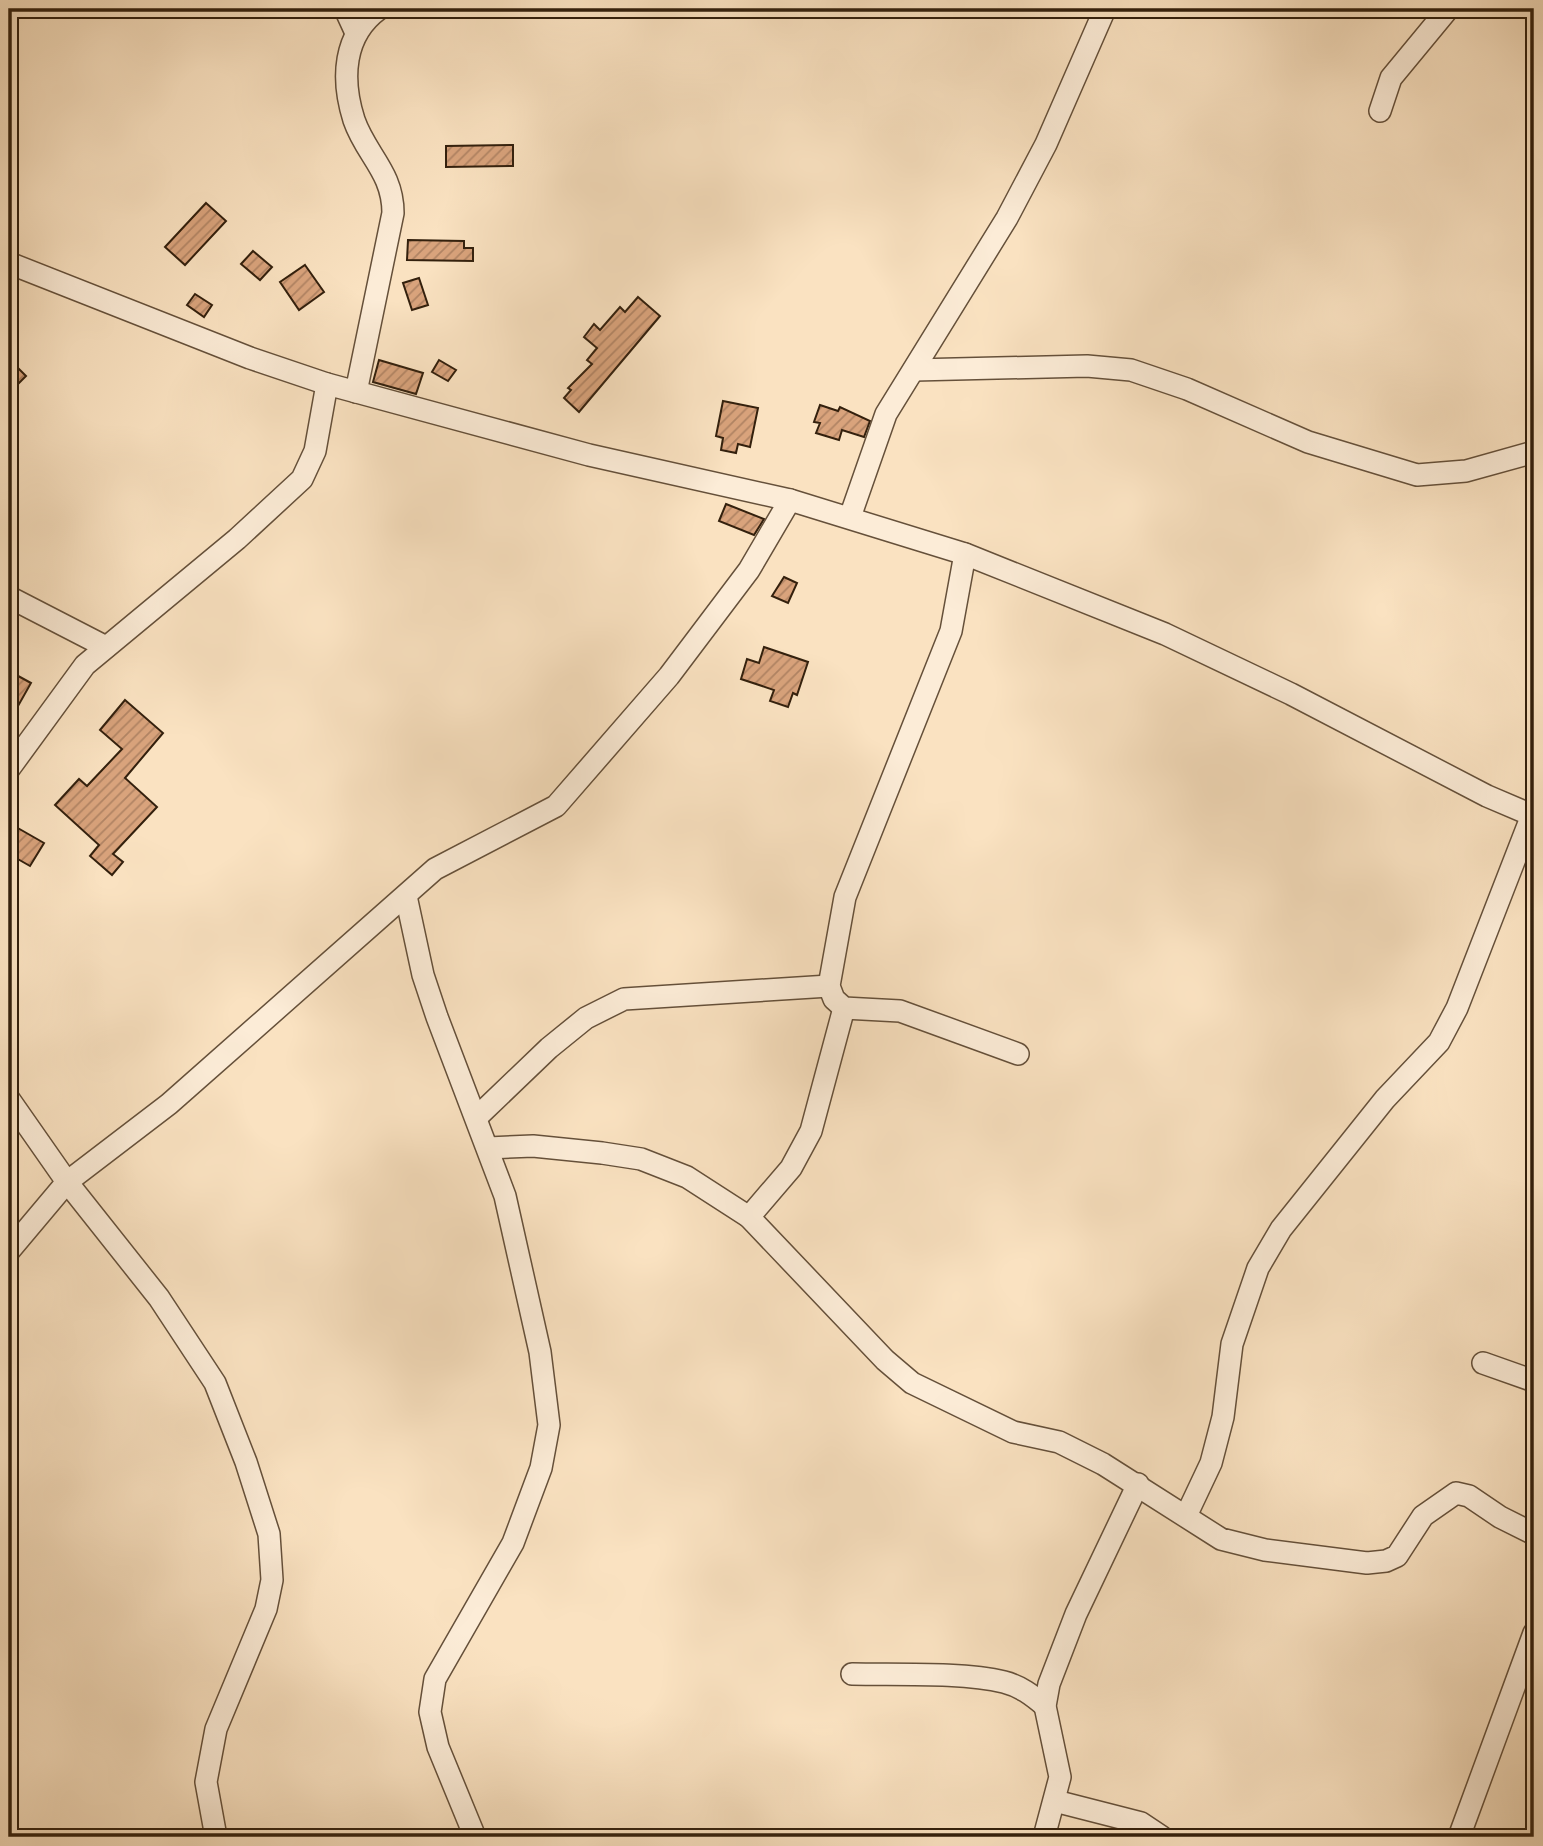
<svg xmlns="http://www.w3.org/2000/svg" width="1543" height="1846" viewBox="0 0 1543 1846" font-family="'Libre Bodoni',serif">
	<defs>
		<pattern id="building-hatch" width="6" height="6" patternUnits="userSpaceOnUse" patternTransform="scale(1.75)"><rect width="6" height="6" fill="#d9a37c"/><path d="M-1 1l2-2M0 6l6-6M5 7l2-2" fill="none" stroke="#b18464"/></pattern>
	</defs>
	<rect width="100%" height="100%" fill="#fae2c1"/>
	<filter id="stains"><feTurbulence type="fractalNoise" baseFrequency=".00286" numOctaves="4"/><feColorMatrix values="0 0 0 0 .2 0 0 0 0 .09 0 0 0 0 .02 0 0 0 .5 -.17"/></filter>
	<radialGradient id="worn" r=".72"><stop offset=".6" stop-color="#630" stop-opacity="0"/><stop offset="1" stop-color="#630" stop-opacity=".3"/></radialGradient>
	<!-- building -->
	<g fill="url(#building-hatch)" stroke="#33200d" stroke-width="2">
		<path d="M513 145V166L446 167V146Z"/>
		<path d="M206 203 226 221 185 265 165 247Z"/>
		<path d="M408 240 464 241V248H473V261L407 260Z"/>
		<path d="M253 251 272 267 260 280 241 264Z"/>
		<path d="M305 265 324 292 299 310 280 282Z"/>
		<path d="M419 278 428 305 412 310 403 283Z"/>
		<path d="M195 294 212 305 204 317 187 305Z"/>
		<path d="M638 297 660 316 579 412 564 398 571 390 568 388 592 364 587 360 597 348 584 337 594 324 600 330 620 307 625 312Z"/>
		<path d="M9 359 26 376 9 393Z"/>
		<path d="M379 360 423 373 416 394 373 382Z"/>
		<path d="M439 360 456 370 448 381 432 372Z"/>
		<path d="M723 401 758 408 750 447 738 444 736 453 721 450 723 438 716 436Z"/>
		<path d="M820 405 838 411 840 407 870 421 864 437 842 430 839 440 816 433 820 423 814 422Z"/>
		<path d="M726 504 764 519 754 535 719 521Z"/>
		<path d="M784 577 797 583 788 603 772 596Z"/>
		<path d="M764 647 808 662 797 695 793 693 788 707 770 701 774 690 741 679 747 659 759 663Z"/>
		<path d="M9 671 31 683 9 722Z"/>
		<path d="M125 700 163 733 125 778 157 807 113 854 123 862 112 875 90 856 99 845 55 805 79 779 87 786 122 749 100 730Z"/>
		<path d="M9 823 44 843 30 866 9 854Z"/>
	</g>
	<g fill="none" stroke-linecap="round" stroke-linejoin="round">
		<!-- minor casing -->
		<g stroke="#65503a" stroke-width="24">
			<g id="minor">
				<path d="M345 9 356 33"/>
				<path d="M1380 111 1391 78 1448 9"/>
				<path d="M9 263 250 358 327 384 589 455 790 500 965 554 1165 634 1291 694 1487 796 1534 816"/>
				<path d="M914 370 1087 366 1131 370 1187 389 1308 442 1417 475 1466 471 1534 452"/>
				<path d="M356 392 393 213C393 172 366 155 354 120 341 79 343 35 379 9"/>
				<path d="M850 517 886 414 1007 218 1046 144 1105 9"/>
				<path d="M965 554 951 631 845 897 829 986 834 999 844 1008 900 1011 1018 1054"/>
				<path d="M9 597 106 647"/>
				<path d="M9 769 85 665 237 539 302 479 315 451 327 384"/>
				<path d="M406 896 423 975 437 1017 505 1196 540 1352 549 1425 541 1468 513 1543 435 1679 430 1712 438 1747 475 1837"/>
				<path d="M9 1099 67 1182 159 1298 215 1383 246 1462 269 1534 272 1580 266 1609 216 1729 206 1782 216 1837"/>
				<path d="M477 1117 549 1048 586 1018 624 999 829 986"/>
				<path d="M488 1148 533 1146 602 1153 641 1159 687 1177 749 1217 885 1360 912 1383 1013 1432 1059 1442 1103 1464 1221 1539 1265 1550 1367 1563 1386 1561 1397 1556 1423 1516 1456 1493 1469 1496 1500 1517 1534 1534"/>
				<path d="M749 1217 791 1168 811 1131 844 1008"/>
				<path d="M9 1251 67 1182 169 1104 435 869 556 806 669 676 749 570 790 500"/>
				<path d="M1483 1363 1534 1381"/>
				<path d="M1186 1516 1211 1463 1223 1417 1232 1344 1258 1268 1281 1229 1385 1099 1439 1042 1457 1008 1532 815"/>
				<path d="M852 1674C896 1675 963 1672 1004 1682 1020 1686 1032 1695 1045 1706"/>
				<path d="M1055 1801 1141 1823 1162 1837"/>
				<path d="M1044 1837 1060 1777 1045 1706 1049 1684 1076 1614 1138 1484"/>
				<path d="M1459 1837 1534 1633"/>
			</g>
		</g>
		<!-- minor -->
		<use href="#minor" stroke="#fcecd7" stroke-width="21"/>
	</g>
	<!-- margin -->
	<rect width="1543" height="1846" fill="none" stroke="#fae2c1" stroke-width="35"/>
	<rect x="10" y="10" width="1522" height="1825" fill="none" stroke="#33200d" stroke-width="3.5"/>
	<rect x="18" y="18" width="1508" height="1811" fill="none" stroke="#33200d" stroke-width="2"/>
	<rect width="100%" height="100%" filter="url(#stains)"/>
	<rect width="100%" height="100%" fill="url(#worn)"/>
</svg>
